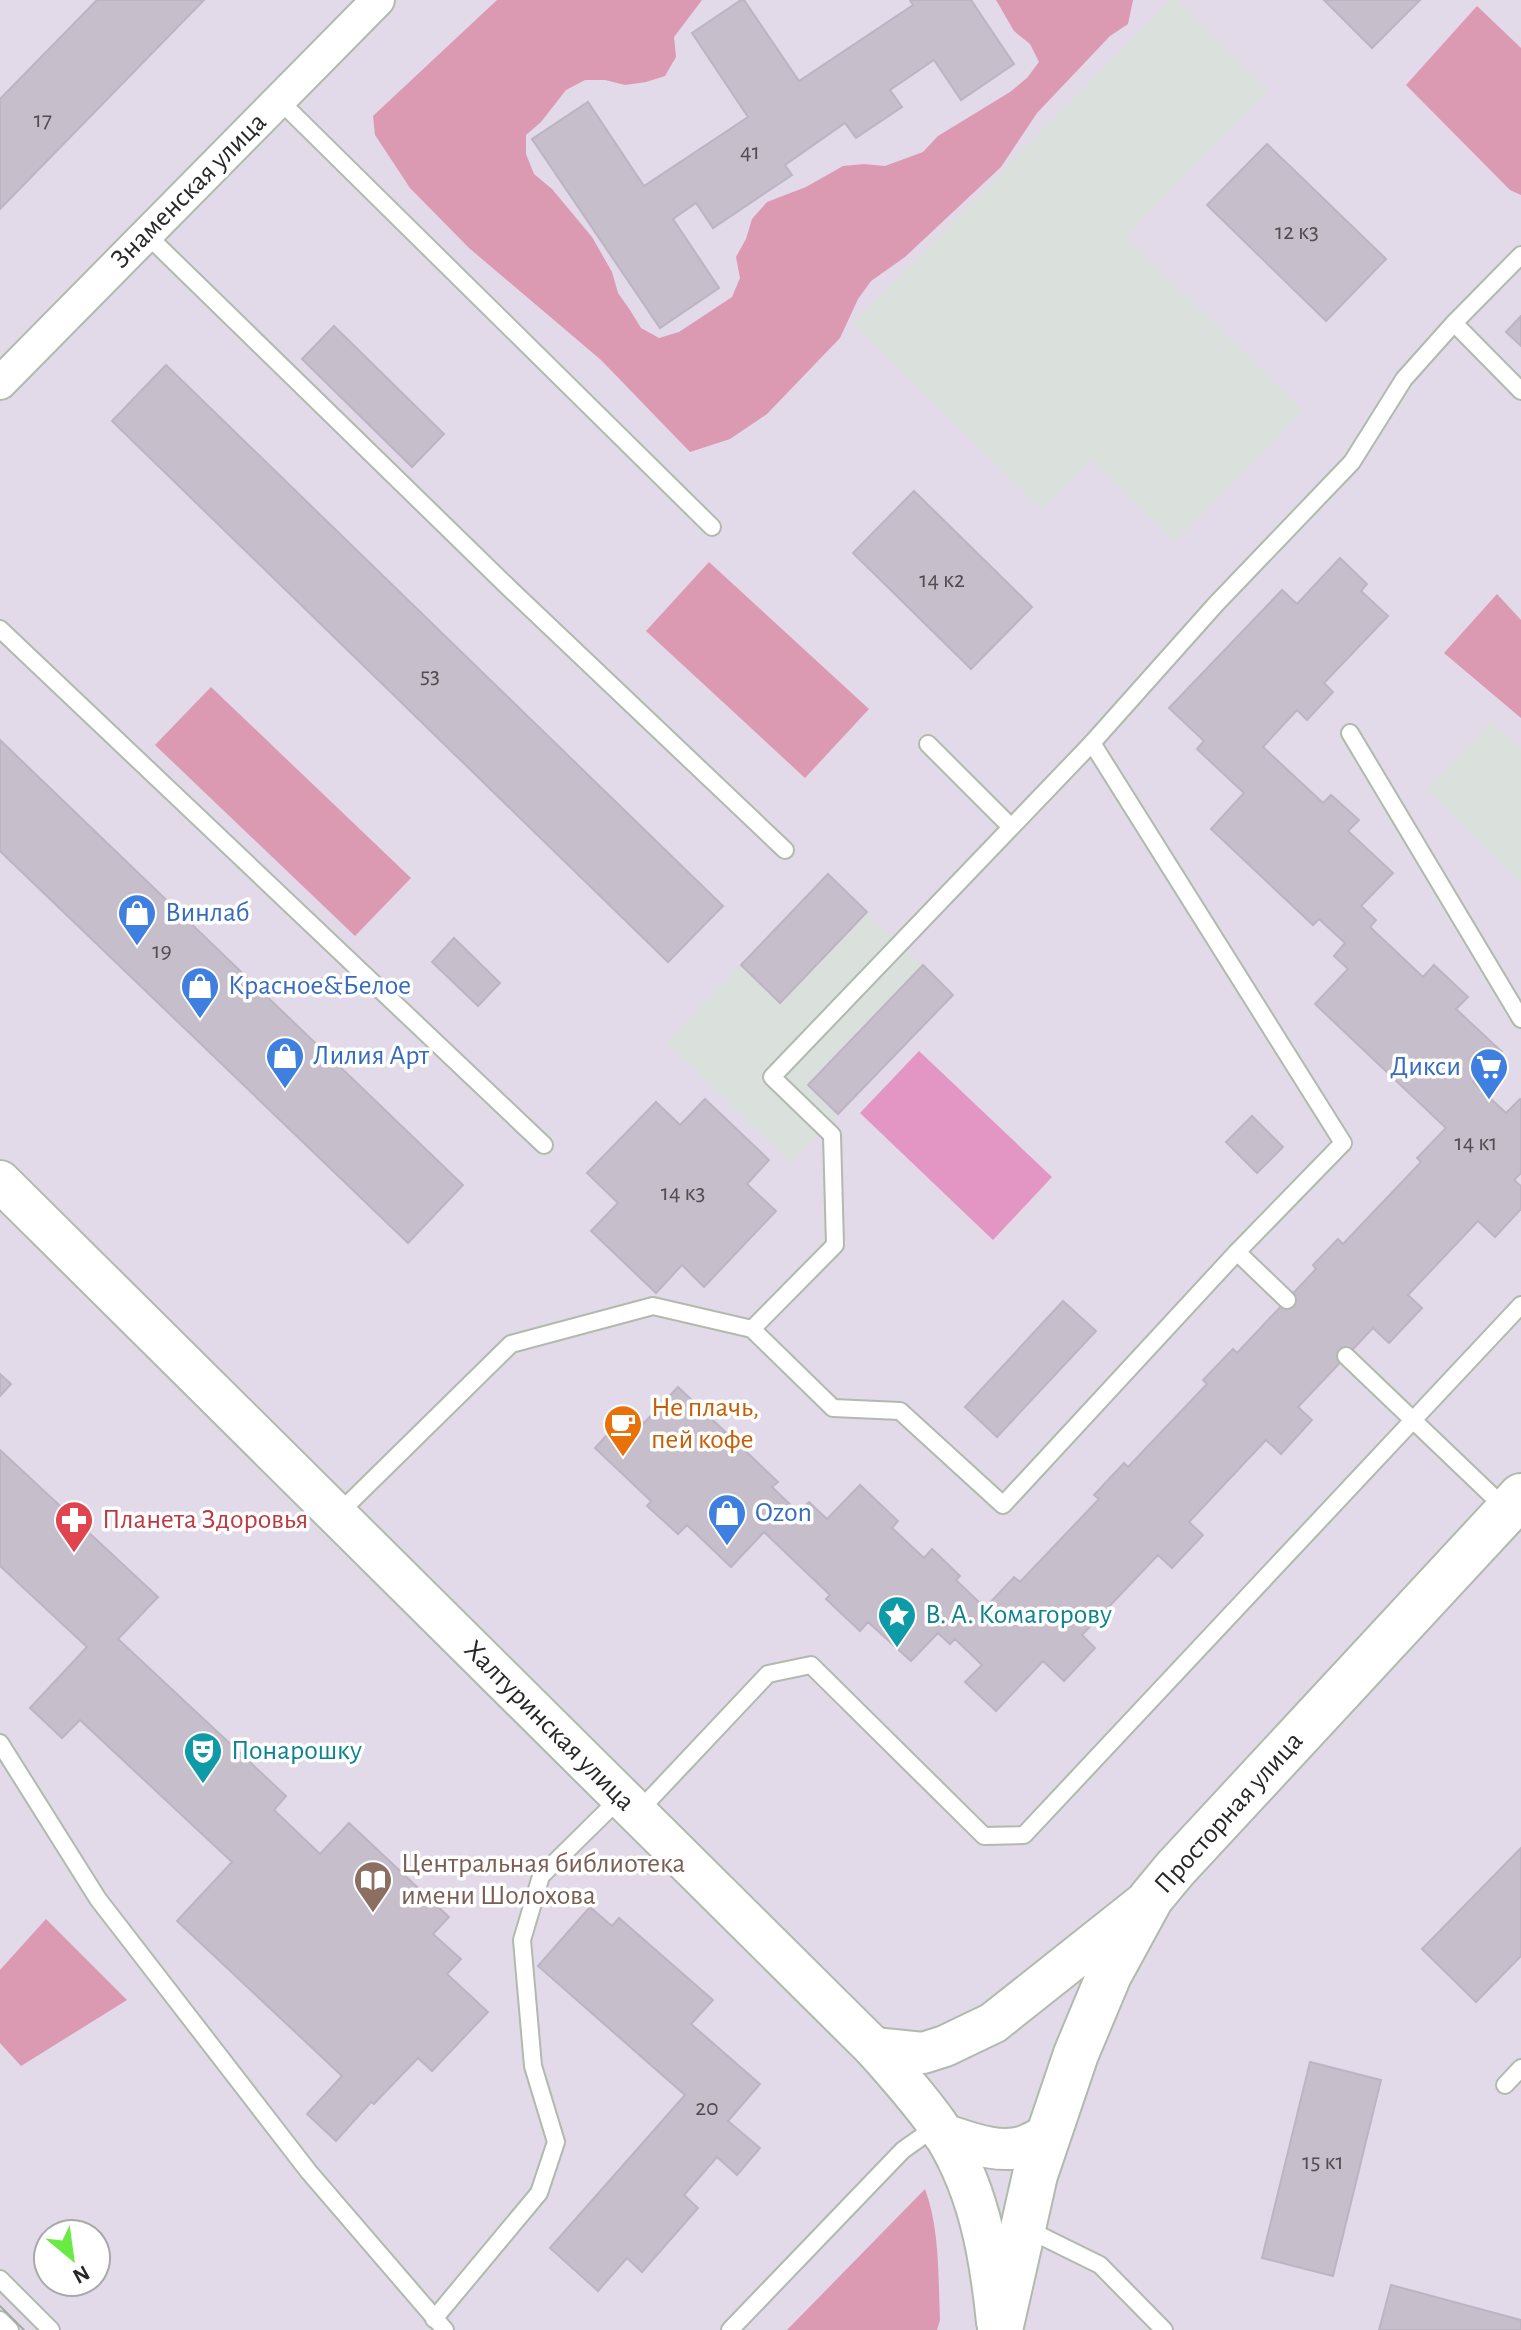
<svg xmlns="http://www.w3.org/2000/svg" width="1521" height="2330" viewBox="0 0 1521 2330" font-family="'Alegreya Sans',sans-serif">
	<rect width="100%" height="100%" fill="#e2d9e9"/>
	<!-- industrial -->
	<g fill="#dae1dc">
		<path d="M1170 0H1178L1269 90 1126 236 1304 411 1175 542 1092 460 1042 510 852 323Z"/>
		<path d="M1492 721 1521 749V884L1426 789Z"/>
		<path d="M867 912 953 995 791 1163 666 1042 741 965 780 1002Z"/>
	</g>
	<!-- green -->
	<g fill="#dc99b2">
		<path d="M497 0H702L674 37 676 57 665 76 646 82 625 85 605 80H585L566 90 541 122 526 135V154L534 174 552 189 592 237 612 272 618 293 630 310 641 328 659 338 679 332 732 297 740 278 736 257 746 239 752 219 767 202 806 187 843 166 864 164 885 166 923 152 938 136 1010 92 1027 78 1039 62 1030 44 1014 31 996 0H1133L1128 24 1110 36 1037 113 1001 167 905 257 871 281 858 299 840 338 767 414 730 439 690 452 601 360 469 248 410 188 375 135 373 116Z"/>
		<path d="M1477 6 1521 48V195L1510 190 1406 85Z"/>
		<path d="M709 562 869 709 805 778 646 631Z"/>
		<path d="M1497 594 1521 620V718L1444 653Z"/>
		<path d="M211 687 411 878 355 936 155 745Z"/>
		<path d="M46 1919 127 2000 21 2066 0 2043V1970Z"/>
		<path d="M925 2189C940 2230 938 2276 940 2320L937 2330H787Z"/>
	</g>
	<!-- pitch -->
	<path fill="#e395c4" d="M919 1051 1052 1177 993 1240 860 1113Z"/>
	<!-- building -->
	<g fill="#c6becb" stroke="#bdb4c3" stroke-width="2">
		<path d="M97 0H204L0 209V99Z"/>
		<path d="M741 0H744L799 81 913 5 910 0H971L1014 64 961 100 934 60 890 90 902 107 856 138 845 123 785 165 792 175 713 228 696 203 673 219 719 288 660 328 532 139 588 102 644 186 748 117 692 33Z"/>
		<path d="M1324 0H1420L1372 48Z"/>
		<path d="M1267 144 1386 259 1326 321 1207 205Z"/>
		<path d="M1521 316V346L1506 332Z"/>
		<path d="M334 326 444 434 412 467 302 359Z"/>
		<path d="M166 365 723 906 668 962 112 421Z"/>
		<path d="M914 491 1032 607 971 669 853 553Z"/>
		<path d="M1340 558 1367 584 1361 591 1388 616 1324 683 1333 692 1307 720 1297 710 1263 747 1323 803 1331 795 1359 820 1348 831 1393 873 1361 906 1376 920 1370 927 1423 977 1434 965 1468 997 1456 1009 1502 1052 1473 1082 1506 1113 1520 1099 1521 1100V1173L1514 1180 1521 1186V1209L1495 1237 1478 1221 1408 1295 1422 1308 1389 1343 1373 1328 1298 1407 1312 1420 1281 1454 1266 1440 1189 1522 1203 1535 1172 1568 1158 1555 1082 1635 1095 1648 1064 1681 1043 1661 996 1711 965 1682 982 1665 955 1639 950 1644 938 1633 911 1661 868 1622 860 1631 826 1599 830 1595 764 1532 731 1567 687 1525 678 1534 647 1506 651 1501 595 1448 630 1410 644 1423 678 1387 778 1482 772 1487 798 1512 809 1502 827 1519 860 1485 898 1521 892 1528 924 1558 932 1549 960 1576 956 1580 985 1608 1014 1577 1020 1582 1099 1499 1094 1495 1124 1463 1128 1467 1207 1384 1203 1380 1233 1349 1237 1353 1316 1269 1313 1265 1338 1239 1343 1244 1421 1162 1417 1158 1446 1128 1315 1004 1348 969 1334 956 1345 943 1319 919 1313 925 1211 829 1244 793 1197 749 1204 741 1169 708 1282 590 1297 604Z"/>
		<path d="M0 740 463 1185 408 1243 0 851Z"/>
		<path d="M828 874 867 912 780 1003 741 965Z"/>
		<path d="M454 938 500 983 478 1006 432 962Z"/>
		<path d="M923 965 953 995 838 1114 808 1085Z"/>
		<path d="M705 1099 769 1160 747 1184 776 1211 704 1287 682 1265 656 1293 591 1231 618 1203 587 1173 656 1102 680 1125Z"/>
		<path d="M1252 1116 1283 1147 1257 1173 1226 1142Z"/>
		<path d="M1063 1301 1096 1331 997 1437 965 1407Z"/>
		<path d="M0 1374 11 1384 0 1396Z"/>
		<path d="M0 1450 158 1597 118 1639 286 1796 274 1810 320 1854 349 1823 449 1917 433 1934 461 1959 447 1974 488 2012 432 2071 418 2058 374 2104 371 2102 336 2141 307 2114 342 2076 177 1921 232 1862 80 1720 62 1738 30 1708 87 1647 0 1566Z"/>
		<path d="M1521 1848V1956L1476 2002 1422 1949Z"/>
		<path d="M590 1907 612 1926 619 1918 713 2000 691 2024 760 2084 728 2121 760 2148 737 2175 717 2157 684 2195 698 2208 642 2272 627 2258 598 2291 550 2248 685 2095 538 1966Z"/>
		<path d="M1310 2062 1381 2080 1333 2276 1262 2258Z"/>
		<path d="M1391 2285 1521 2320V2330H1379Z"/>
	</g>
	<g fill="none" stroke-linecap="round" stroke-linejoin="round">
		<!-- service casing -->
		<g stroke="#b0baad" stroke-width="20">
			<g id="service">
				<path d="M279 100 712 527"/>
				<path d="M146 234 509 588 785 850"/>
				<path d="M1454 323 1521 391"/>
				<path d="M0 629 544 1145"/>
				<path d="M1350 733 1521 1019"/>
				<path d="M928 744 1011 827"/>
				<path d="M1237 1252 1287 1300"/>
				<path d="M752 1329 833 1408 900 1411 1003 1505 1237 1252 1343 1143 1092 743"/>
				<path d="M1346 1356 1506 1509"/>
				<path d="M337 1515 511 1344 653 1306 752 1329 835 1245 832 1135 772 1077 1092 743 1216 604 1352 462 1404 379 1454 323 1521 255"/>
				<path d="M0 1743 98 1899 309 2172 445 2330"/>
				<path d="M637 1813 768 1674 811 1665 984 1836 1024 1835 1521 1305"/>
				<path d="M1505 2085 1521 2068"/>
				<path d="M1025 2228 1100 2265 1164 2330"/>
				<path d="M0 2279 51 2330"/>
				<path d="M434 2319 539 2193 556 2142 533 2066 522 1940 541 1876 620 1798"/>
				<path d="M0 2320 10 2330"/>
				<path d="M730 2330 903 2150 937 2126"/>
			</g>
		</g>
		<!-- minor casing -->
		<g stroke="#b0baad" stroke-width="36">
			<path id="minor" d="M0 383 378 0"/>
		</g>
		<!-- tertiary casing -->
		<g stroke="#b0baad" stroke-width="44">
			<g id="tertiary">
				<path d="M0 1181 874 2048C896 2073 918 2097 937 2124 978 2183 990 2253 997 2322"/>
				<path d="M874 2048 923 2053 945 2046 993 2023 1148 1900"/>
				<path d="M943 2134C968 2142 999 2155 1025 2146 1033 2143 1041 2138 1048 2135"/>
			</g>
		</g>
		<!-- secondary casing -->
		<g stroke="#b0baad" stroke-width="48">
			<path id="secondary" d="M1000 2330 1035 2175 1076 2054 1109 1975 1151 1898 1175 1869 1521 1496"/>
		</g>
		<!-- service -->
		<use href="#service" stroke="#fff" stroke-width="16"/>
		<!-- minor -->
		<use href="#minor" stroke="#fff" stroke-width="32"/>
		<!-- tertiary -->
		<use href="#tertiary" stroke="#fff" stroke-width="40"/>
		<!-- secondary -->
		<use href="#secondary" stroke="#fff" stroke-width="44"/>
		<!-- tram -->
		<path stroke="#a0b09d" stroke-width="2" d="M0 2306 24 2330"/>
	</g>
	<!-- icons -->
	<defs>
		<g id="shop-pin" transform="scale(2)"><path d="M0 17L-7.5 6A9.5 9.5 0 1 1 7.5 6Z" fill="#3f7fe0" stroke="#fff"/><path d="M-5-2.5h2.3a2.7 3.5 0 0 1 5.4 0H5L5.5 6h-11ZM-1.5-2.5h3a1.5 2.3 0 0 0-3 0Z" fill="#fff"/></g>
		<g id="supermarket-pin" transform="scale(2)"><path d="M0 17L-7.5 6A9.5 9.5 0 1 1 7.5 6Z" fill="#3f7fe0" stroke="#fff"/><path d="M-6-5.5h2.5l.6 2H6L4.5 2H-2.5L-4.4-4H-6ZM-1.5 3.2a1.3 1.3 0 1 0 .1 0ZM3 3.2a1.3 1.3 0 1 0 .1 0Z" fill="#fff"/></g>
		<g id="cafe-pin" transform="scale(2)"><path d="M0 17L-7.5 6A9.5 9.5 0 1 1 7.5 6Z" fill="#e8710a" stroke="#fff"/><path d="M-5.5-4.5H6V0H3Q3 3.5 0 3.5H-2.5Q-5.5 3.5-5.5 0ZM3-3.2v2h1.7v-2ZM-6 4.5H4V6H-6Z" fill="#fff"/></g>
		<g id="pharmacy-pin" transform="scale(2)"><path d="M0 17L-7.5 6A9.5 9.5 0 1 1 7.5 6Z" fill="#e0444e" stroke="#fff"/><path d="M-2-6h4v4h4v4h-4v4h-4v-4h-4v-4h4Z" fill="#fff"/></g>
		<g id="sight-pin" transform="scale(2)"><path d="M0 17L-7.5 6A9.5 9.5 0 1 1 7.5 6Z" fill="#0f9aa8" stroke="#fff"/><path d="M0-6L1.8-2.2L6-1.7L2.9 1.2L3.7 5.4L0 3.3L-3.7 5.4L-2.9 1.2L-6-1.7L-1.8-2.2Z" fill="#fff"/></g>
		<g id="theatre-pin" transform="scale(2)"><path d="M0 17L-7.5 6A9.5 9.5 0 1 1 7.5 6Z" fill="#0f9aa8" stroke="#fff"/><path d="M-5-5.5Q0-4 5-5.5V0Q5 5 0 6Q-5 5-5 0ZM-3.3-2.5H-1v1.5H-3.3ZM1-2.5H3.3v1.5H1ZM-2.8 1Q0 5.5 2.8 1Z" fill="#fff"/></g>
		<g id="library-pin" transform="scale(2)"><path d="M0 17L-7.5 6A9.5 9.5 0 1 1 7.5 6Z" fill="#8d6e63" stroke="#fff"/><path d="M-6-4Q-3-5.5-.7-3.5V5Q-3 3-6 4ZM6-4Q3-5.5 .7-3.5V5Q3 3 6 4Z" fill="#fff"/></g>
	</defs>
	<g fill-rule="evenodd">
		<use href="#shop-pin" x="137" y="913"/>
		<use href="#shop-pin" x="200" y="986"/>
		<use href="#shop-pin" x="285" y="1056"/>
		<use href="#supermarket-pin" x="1489" y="1067"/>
		<use href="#cafe-pin" x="623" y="1424"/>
		<use href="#shop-pin" x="727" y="1513"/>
		<use href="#pharmacy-pin" x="74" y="1520"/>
		<use href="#sight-pin" x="897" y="1615"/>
		<use href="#theatre-pin" x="203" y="1751"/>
		<use href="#library-pin" x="373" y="1880"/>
	</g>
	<g text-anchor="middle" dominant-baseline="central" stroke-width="7" stroke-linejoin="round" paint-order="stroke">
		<!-- number labels -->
		<g font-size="24" fill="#4f4d50">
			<text x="43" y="120">17</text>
			<text x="750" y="152">41</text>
			<text x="1297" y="232">12 к3</text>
			<text x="942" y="580">14 к2</text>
			<text x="430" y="676">53</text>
			<text x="162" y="951">19</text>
			<text x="1476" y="1143">14 к1</text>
			<text x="683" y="1193">14 к3</text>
			<text x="707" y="2108">20</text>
			<text x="1323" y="2162">15 к1</text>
		</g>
		<!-- street labels -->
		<g font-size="28" fill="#272727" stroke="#fff">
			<text transform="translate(189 191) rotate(-45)">Знаменская улица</text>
			<text transform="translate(549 1726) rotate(45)">Халтуринская улица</text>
			<text transform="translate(1229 1813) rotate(-48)">Просторная улица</text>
		</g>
		<!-- shop labels -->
		<g font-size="28" fill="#366cbe" stroke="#fff" text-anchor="start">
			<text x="165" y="913">Винлаб</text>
			<text x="228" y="986">Красное&amp;Белое</text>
			<text x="313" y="1056">Лилия Арт</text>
			<text x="1461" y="1067" text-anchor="end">Дикси</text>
			<text x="755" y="1513">Ozon</text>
		</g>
		<!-- food labels -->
		<g font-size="28" fill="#c56008" stroke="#fff" text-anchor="start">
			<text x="651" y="1408">Не плачь,<tspan x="651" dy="32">пей кофе</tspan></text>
		</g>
		<!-- health labels -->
		<g font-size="28" fill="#be3a42" stroke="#fff" text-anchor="start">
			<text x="102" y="1520">Планета Здоровья</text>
		</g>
		<!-- culture labels -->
		<g font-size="28" fill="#0d838f" stroke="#fff" text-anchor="start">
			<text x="925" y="1615">В. А. Комагорову</text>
			<text x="231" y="1751">Понарошку</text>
		</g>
		<!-- education labels -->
		<g font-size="28" fill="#785e54" stroke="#fff" text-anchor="start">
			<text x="401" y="1864">Центральная библиотека<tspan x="401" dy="32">имени Шолохова</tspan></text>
		</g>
	</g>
	<!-- north arrow -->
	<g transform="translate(72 2258) rotate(151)"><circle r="38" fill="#ffffff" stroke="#a9a9a9" stroke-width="2"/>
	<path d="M0-6L14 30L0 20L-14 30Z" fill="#69eb44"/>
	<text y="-12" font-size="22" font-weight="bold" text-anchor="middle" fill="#272727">N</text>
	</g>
</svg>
